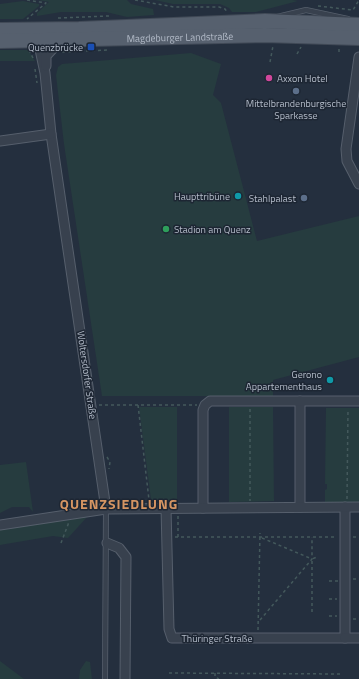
<svg xmlns="http://www.w3.org/2000/svg" width="359" height="679" viewBox="0 0 359 679" font-family="'Titillium Web',sans-serif">
	<rect width="100%" height="100%" fill="#242f3e"/>
	<!-- green -->
	<g fill="#263c3f">
		<path d="M38 0H127L131 4 153 9 154 15 127 17 106 12H61L37 16V13L49 2Z"/>
		<path d="M155 0H292L298 1 256 12H232L229 8 220 4H173Z"/>
		<path d="M23 1 39 4V6L23 19H0V4Z"/>
		<path d="M0 50H28L35 61H0Z"/>
		<path d="M191 53 221 64 213 95 221 103 257 241 359 216V357L273 380V396H102L64 144 56 75 58 67 62 64Z"/>
		<path d="M139 407H177V500H151Z"/>
		<path d="M229 407H273L274 501 229 502Z"/>
		<path d="M326 408H359V502H325V490L327 489V484H325Z"/>
		<path d="M26 462 33 512 29 507H12L0 513V465Z"/>
		<path d="M87 517 68 538 53 536 0 545V529Z"/>
		<path d="M0 661 24 679H0Z"/>
		<path d="M86 661 90 662 92 679H79L80 670Z"/>
	</g>
	<g fill="none" stroke-linecap="round" stroke-linejoin="round">
		<!-- lane casing -->
		<g stroke="#565f6c" stroke-width="6">
			<g id="lane">
				<path d="M277 17 306 10 348 19"/>
				<path d="M105 679 106 509"/>
			</g>
		</g>
		<!-- street casing -->
		<g stroke="#565f6c" stroke-width="11">
			<g id="street">
				<path d="M37 35 45 73 51 134 106 509"/>
				<path d="M359 57 346 149 347 161 359 184"/>
				<path d="M46 66V56L60 41"/>
				<path d="M0 141 51 134"/>
				<path d="M300 401V507"/>
				<path d="M166 508 169 629 172 638H345V507"/>
				<path d="M203 508V410L205 405 210 401H359"/>
				<path d="M0 525 106 509 359 507"/>
				<path d="M107 543 119 548 126 557 125 679"/>
				<path d="M345 638H359"/>
			</g>
		</g>
		<!-- primary casing -->
		<g stroke="#414a57" stroke-width="16">
			<g id="primary">
				<path d="M0 30 79 29 265 21 359 25"/>
				<path id="s1" d="M0 41 265 35 359 38"/>
			</g>
		</g>
		<!-- path -->
		<g stroke="#44595c" stroke-width="1.5" stroke-dasharray="3 3" stroke-linecap="butt">
			<path d="M27 0 46 3 27 19"/>
			<path d="M135 0 174 7H219L225 9 227 12"/>
			<path d="M318 6 353 10 359 0"/>
			<path d="M58 18 109 16"/>
			<path d="M339 49V54"/>
			<path d="M29 50 33 58"/>
			<path d="M62 52 108 50"/>
			<path d="M297 54 301 47"/>
			<path d="M270 62 273 46"/>
			<path d="M35 69 37 83"/>
			<path d="M99 405H197"/>
			<path d="M138 405 149 500"/>
			<path d="M250 409V501"/>
			<path d="M107 457 110 462 109 469"/>
			<path d="M347 499 348 409"/>
			<path d="M178 516V537"/>
			<path d="M175 537H337"/>
			<path d="M353 537H359"/>
			<path d="M262 538 312 559"/>
			<path d="M61 543 69 522"/>
			<path d="M353 579H359"/>
			<path d="M329 581H338"/>
			<path d="M329 599H337"/>
			<path d="M312 612V559L317 557"/>
			<path d="M329 616H337"/>
			<path d="M353 619H359"/>
			<path d="M260 620 312 559V537"/>
			<path d="M258 630 260 533"/>
			<path d="M169 673 342 674"/>
			<path d="M215 673V677L219 679"/>
		</g>
		<!-- lane -->
		<use href="#lane" stroke="#38414e" stroke-width="4.5"/>
		<!-- street -->
		<use href="#street" stroke="#38414e" stroke-width="9"/>
		<!-- primary -->
		<use href="#primary" stroke="#56606e" stroke-width="14"/>
	</g>
	<!-- markers -->
	<rect fill="#1a4fb4" stroke="#1d2633" stroke-width="1.5" x="87" y="43" width="8" height="8" rx="2"/>
	<circle fill="#d1479c" stroke="#1d2633" stroke-width="1.5" cx="269" cy="78" r="4"/>
	<g fill="#5c6f8a" stroke="#1d2633" stroke-width="1.5">
		<circle cx="296" cy="91" r="4"/>
		<circle cx="304" cy="198" r="4"/>
	</g>
	<g fill="#0f9aa8" stroke="#1d2633" stroke-width="1.5">
		<circle cx="238" cy="196" r="4"/>
		<circle cx="330" cy="380" r="4"/>
	</g>
	<circle fill="#2e9e5b" stroke="#1d2633" stroke-width="1.5" cx="166" cy="229" r="4"/>
	<g text-anchor="middle" dominant-baseline="central" stroke-width="3" stroke-linejoin="round" paint-order="stroke">
		<!-- street labels -->
		<g font-size="10" fill="#b4bcc9" stroke="#1d2633">
			<text stroke="none"><textPath href="#s1" startOffset="180">Magdeburger Landstraße</textPath></text>
			<text transform="translate(87 375) rotate(82)">Woltersdorfer Straße</text>
			<text x="217" y="638">Thüringer Straße</text>
		</g>
		<!-- poi labels -->
		<g font-size="10" fill="#b4bcc9" stroke="#1d2633" text-anchor="end">
			<text x="83" y="47">Quenzbrücke</text>
			<text x="277" y="78" text-anchor="start">Axxon Hotel</text>
			<text x="296" y="103" text-anchor="middle">Mittelbrandenburgische<tspan x="296" dy="12">Sparkasse</tspan></text>
			<text x="230" y="196">Haupttribüne</text>
			<text x="296" y="198">Stahlpalast</text>
			<text x="174" y="229" text-anchor="start">Stadion am Quenz</text>
			<text x="322" y="374">Gerono<tspan x="322" dy="12">Appartementhaus</tspan></text>
		</g>
		<!-- district labels -->
		<g font-size="14" font-weight="bold" letter-spacing="1" fill="#d59563" stroke="#1d2633">
			<text x="119" y="503">QUENZSIEDLUNG</text>
		</g>
	</g>
</svg>
